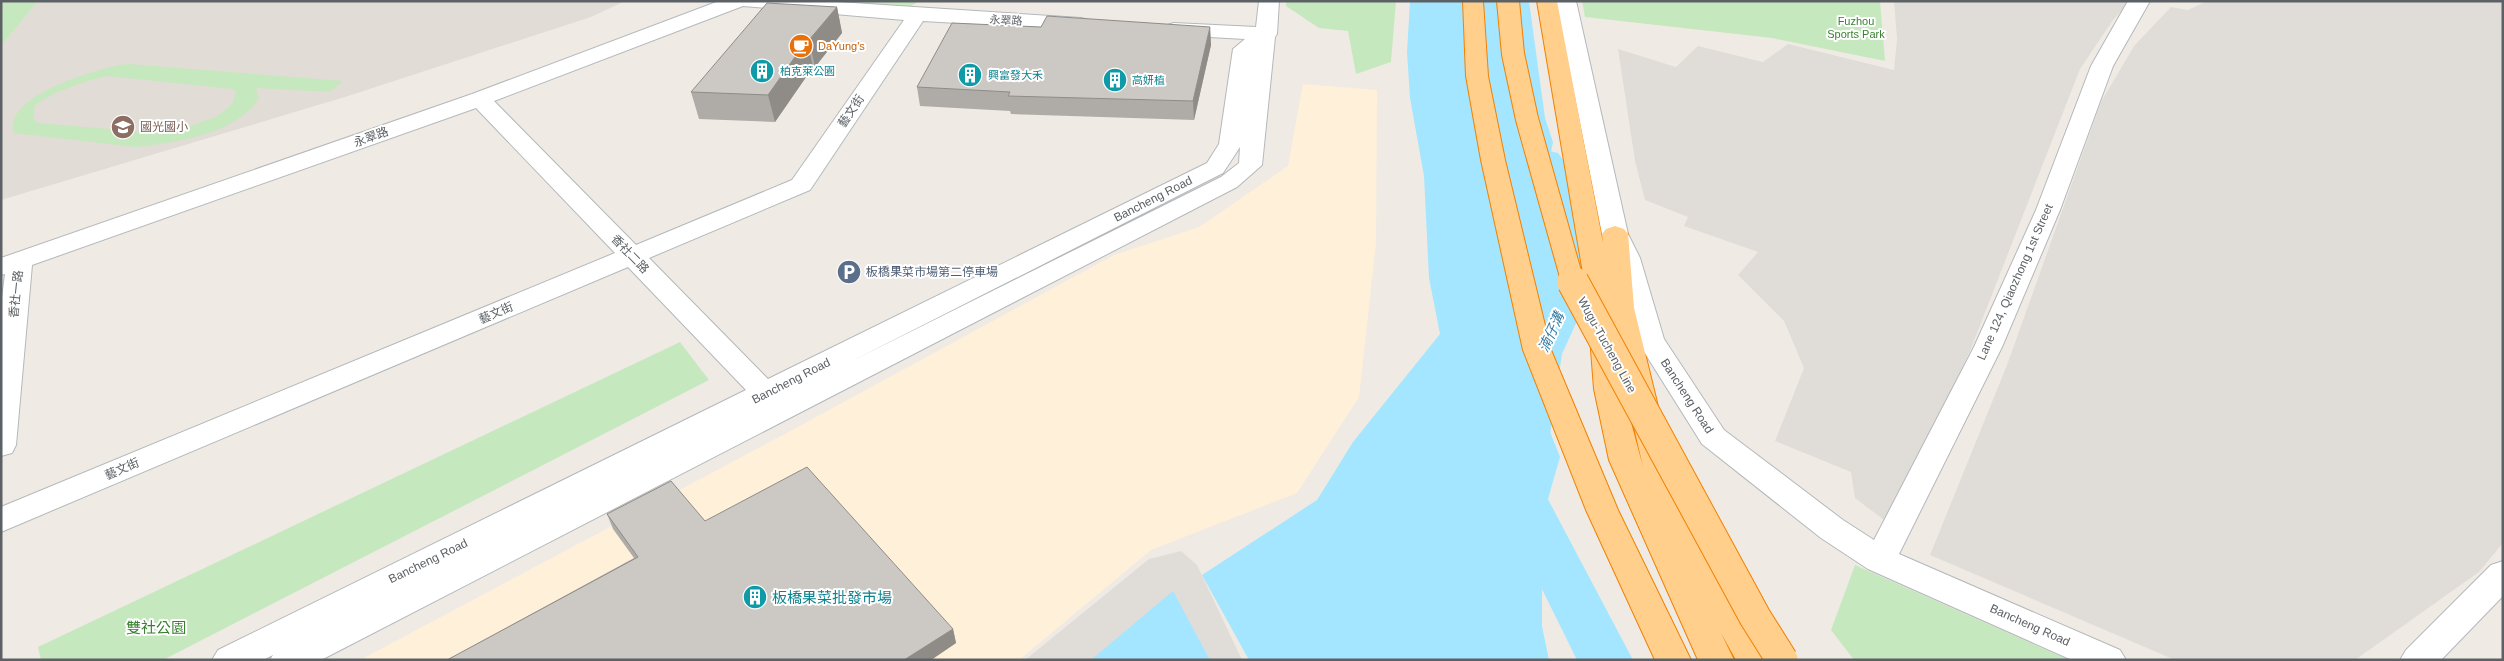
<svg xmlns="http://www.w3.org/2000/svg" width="2504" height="661" viewBox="0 0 2504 661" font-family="Helvetica,'Noto Sans TC',sans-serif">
	<rect width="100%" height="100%" fill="#efebe4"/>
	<!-- commercial -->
	<path fill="#fff0d9" d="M1303 84 1377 90 1376 243 1359 397 1297 493 1151 550 1019 660H360L796 428 1114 255 1199 227 1288 166Z"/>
	<!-- industrial -->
	<g fill="#e0ddd8">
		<path d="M1894 1H2131L2113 20 2080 69 1970 351 1888 523 1855 498 1851 472 1775 441 1804 368 1784 321 1738 275 1758 252 1684 226 1688 217 1645 200 1635 161 1618 49 1676 67 1698 46 1763 62 1788 44 1894 70 1897 39Z"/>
		<path d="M2207 1H2503V543L2479 572 2355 660H2175L1930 555 2007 365 2101 102 2134 46 2171 7 2188 10Z"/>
		<path d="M1181 551 1197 565 1242 660H1025L1149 559Z"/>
	</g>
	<!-- education -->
	<path fill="#e1dcd5" d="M38 1H625L591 17 345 97 1 200V46Z"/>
	<!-- green -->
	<g fill="#c6e8bf" fill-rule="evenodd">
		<path d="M1 1H38L1 46Z"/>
		<path d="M823 1H919L905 10Z"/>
		<path d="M1286 1H1396L1391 62 1356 74 1348 31 1319 28 1286 6Z"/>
		<path d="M1582 1H1880L1885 61 1772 38 1585 17Z"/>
		<path d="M128 64 343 81 330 92 256 88 259 98C238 134 174 143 136 147L14 133C0 95 108 65 128 64ZM107 76 233 89 236 93 232 104 218 116 185 128 169 132 156 133 38 123 33 118 35 105C57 90 82 82 107 76Z"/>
		<path d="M680 342 709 380 163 660H41L38 647Z"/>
		<path d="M1855 565 2069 660H1854L1831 630Z"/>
	</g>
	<!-- water -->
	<g fill="#a4e6ff">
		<path d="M1410 1H1529L1545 118 1553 142 1549 162 1546 206 1567 307 1528 376 1560 457 1542 520V626L1549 660H1249L1202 575 1317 500 1353 442 1440 334 1429 278 1424 176 1410 98 1407 52Z"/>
		<path d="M1173 591 1210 660H1091Z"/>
	</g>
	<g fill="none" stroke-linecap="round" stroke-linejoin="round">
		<!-- river -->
		<path fill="#a4e6ff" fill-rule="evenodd" d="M1545 150 1558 153 1564 161 1572 195 1608 253 1562 354 1542 488 1633 660H1577L1492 488 1518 354 1568 253 1534 195 1526 161 1532 153Z"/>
		<!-- minor casing -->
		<g stroke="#b4b8bb" stroke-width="2">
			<g id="minor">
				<path d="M719 1H822L1081 18 1088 20 1091 24 1088 28 1081 30 923 21 810 190 649 258 768 379 1207 163 1219 144 1233 49 1245 39 1174 35 1167 33 1164 29 1167 25 1174 23 1256 27 1259 1H1279L1277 34 1275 37 1262 165 1237 187 321 660H270L273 655 263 660H212L218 650 746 390 628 267 1 532V507L615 253 476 108 32 265 16 445 12 453 1 456V306L5 274 1 275V258L472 94ZM743 6 904 20 792 180 636 245 494 101ZM1240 147 1239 163 1221 177 850 362 1223 173Z"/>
				<path d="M1556 1H1576L1628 234 1640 258 1664 339 1724 430 1843 520 1874 540 1974 347 2036 210 2091 66 2128 1H2150L2113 66 2060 210 2002 347 1899 554 2120 650 2126 660H2072L1868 569 1821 538 1702 444 1636 339 1614 258 1602 234Z"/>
				<path d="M2503 561V596L2441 660H2400L2406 650 2491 565Z"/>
			</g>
		</g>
		<!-- highway casing -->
		<g stroke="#f38000" stroke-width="2">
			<g id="highway">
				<path d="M1463 1H1483L1488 76 1505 160 1551 350 1618 510 1691 660H1655L1586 510 1523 350 1481 160 1466 76Z"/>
				<path d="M1537 1H1557L1603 243 1602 234 1606 229 1615 226 1624 229 1628 234 1634 308 1675 476 1740 605 1773 660H1736L1721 633 1734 660H1698L1609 460 1594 389 1587 297ZM1620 365 1643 467 1622 389Z"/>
			</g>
		</g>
		<!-- minor -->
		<use href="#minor" fill="#fff" fill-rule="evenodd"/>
		<!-- highway -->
		<use href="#highway" fill="#ffcf8b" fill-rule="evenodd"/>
		<!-- highway-bridge-far1 casing -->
		<g stroke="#f38000" stroke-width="24" stroke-linecap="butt">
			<path id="highway-bridge-far1" d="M1508 1 1513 54 1527 119 1573 283"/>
		</g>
		<!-- highway-bridge casing -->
		<g stroke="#f38000" stroke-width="33" stroke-linecap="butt">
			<path id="highway-bridge" d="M1573 282 1755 617 1782 660"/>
		</g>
		<!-- highway-bridge-far1 -->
		<use href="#highway-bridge-far1" stroke="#ffcf8b" stroke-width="22"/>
		<!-- highway-bridge -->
		<use href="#highway-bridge" stroke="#ffcf8b" stroke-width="31"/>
	</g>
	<!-- wall -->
	<g fill="#afaca8">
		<path d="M837 7 842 33 815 67H813L775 122 699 119 691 92Z"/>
		<path d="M1041 27H1210L1211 45 1194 120 1011 114 1010 111 920 106 917 87Z"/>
		<path d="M607 514 705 521 953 629 956 643 931 660H447L634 558 613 529Z"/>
	</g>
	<!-- shaded-wall -->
	<g fill="#8f8c88">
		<path d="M837 7 842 33 815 67 809 40Z"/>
		<path d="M1210 27 1211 45 1194 120 1193 101Z"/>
		<path d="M807 40 813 67 775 122 768 95Z"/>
		<path d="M953 629 956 643 931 660H904Z"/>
	</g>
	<!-- building -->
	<g fill="#ccc8c3" stroke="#8f8c88">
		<path d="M767 3 837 7 809 40H807L768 95 691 92Z"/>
		<path d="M1047 16 1210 27 1193 101 1008 96 1010 92 917 87 952 23 1041 27Z"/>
		<path d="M807 467 953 629 904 660H447L638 557 607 514 671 481 705 521Z"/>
	</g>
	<!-- icons -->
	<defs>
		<g id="cafe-disc" transform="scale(1.25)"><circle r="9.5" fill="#e8710a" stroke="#fff"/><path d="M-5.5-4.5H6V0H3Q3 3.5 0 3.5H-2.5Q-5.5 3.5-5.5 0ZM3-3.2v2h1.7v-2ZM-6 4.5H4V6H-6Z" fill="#fff"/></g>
		<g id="building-disc" transform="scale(1.25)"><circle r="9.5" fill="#0f9aa8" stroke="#fff"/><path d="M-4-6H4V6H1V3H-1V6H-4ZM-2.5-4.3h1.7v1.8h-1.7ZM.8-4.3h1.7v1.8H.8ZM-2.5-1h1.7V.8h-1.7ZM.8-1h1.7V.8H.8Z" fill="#fff"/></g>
		<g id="school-disc" transform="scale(1.25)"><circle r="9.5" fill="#8d6e63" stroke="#fff"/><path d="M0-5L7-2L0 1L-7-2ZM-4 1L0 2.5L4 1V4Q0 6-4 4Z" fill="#fff"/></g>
		<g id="parking-disc" transform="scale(1.25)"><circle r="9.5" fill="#5c6f8a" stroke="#fff"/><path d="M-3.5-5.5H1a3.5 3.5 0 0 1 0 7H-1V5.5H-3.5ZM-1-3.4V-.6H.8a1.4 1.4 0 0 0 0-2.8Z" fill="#fff"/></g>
	</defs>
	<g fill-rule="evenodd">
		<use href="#cafe-disc" x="801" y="46"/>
		<use href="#building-disc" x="762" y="71"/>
		<use href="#building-disc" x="970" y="75"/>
		<use href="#building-disc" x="1115" y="80"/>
		<use href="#school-disc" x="123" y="127"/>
		<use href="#parking-disc" x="849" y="272"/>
		<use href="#building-disc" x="755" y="597"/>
	</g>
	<g text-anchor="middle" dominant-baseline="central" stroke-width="4" stroke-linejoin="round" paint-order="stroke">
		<!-- far-street labels -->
		<g font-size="11" fill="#5c6165" stroke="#fff">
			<text transform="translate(1006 20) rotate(3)">永翠路</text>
		</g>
		<!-- far-park labels -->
		<g font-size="11" fill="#398130" stroke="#fff">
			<text x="1856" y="21">Fuzhou<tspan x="1856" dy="13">Sports Park</tspan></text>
		</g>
		<!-- far-food labels -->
		<g font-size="11" fill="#c56008" stroke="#fff" text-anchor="start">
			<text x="818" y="46">DaYung's</text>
		</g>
		<!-- far-culture labels -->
		<g font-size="11" fill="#0d838f" stroke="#fff" text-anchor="start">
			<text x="780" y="71">柏克萊公園</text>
			<text x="988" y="75">興富發大禾</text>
			<text x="1132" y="80">高妍植</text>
		</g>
		<!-- street labels -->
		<g font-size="12" fill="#5c6165" stroke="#fff">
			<text transform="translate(851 111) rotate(-56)">藝文街</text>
			<text transform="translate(371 137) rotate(-20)">永翠路</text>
			<text transform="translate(1153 199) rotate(-27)">Bancheng Road</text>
			<text transform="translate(630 254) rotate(46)">香社二路</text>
			<text transform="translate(2015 282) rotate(-66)">Lane 124, Qiaozhong 1st Street</text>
			<text transform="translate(16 294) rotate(-84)">香社一路</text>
			<text transform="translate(496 313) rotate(-23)">藝文街</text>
			<text transform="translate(1607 345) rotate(61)">Wugu-Tucheng Line</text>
			<text transform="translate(791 381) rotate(-27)">Bancheng Road</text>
			<text transform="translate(1687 396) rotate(57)">Bancheng Road</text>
			<text transform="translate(122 469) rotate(-23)">藝文街</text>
			<text transform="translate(428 561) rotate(-26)">Bancheng Road</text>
			<text transform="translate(2030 625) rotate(24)">Bancheng Road</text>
		</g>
		<!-- education labels -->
		<g font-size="12" fill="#785e54" stroke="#fff" text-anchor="start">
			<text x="140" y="127">國光國小</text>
		</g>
		<!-- service labels -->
		<g font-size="12" fill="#4e5e75" stroke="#fff" text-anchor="start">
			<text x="866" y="272">板橋果菜市場第二停車場</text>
		</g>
		<!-- water labels -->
		<g font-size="14" font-style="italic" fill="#377da3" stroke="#fff">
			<text transform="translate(1551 332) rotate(-66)">湳仔溝</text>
		</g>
		<!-- near-culture labels -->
		<g font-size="15" fill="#0d838f" stroke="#fff" text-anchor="start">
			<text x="772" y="597">板橋果菜批發市場</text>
		</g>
		<!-- near-park labels -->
		<g font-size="15" fill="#398130" stroke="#fff">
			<text x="156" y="627">雙社公園</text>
		</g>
	</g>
	<!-- border -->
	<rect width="2504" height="661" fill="none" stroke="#5c6165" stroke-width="5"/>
</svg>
